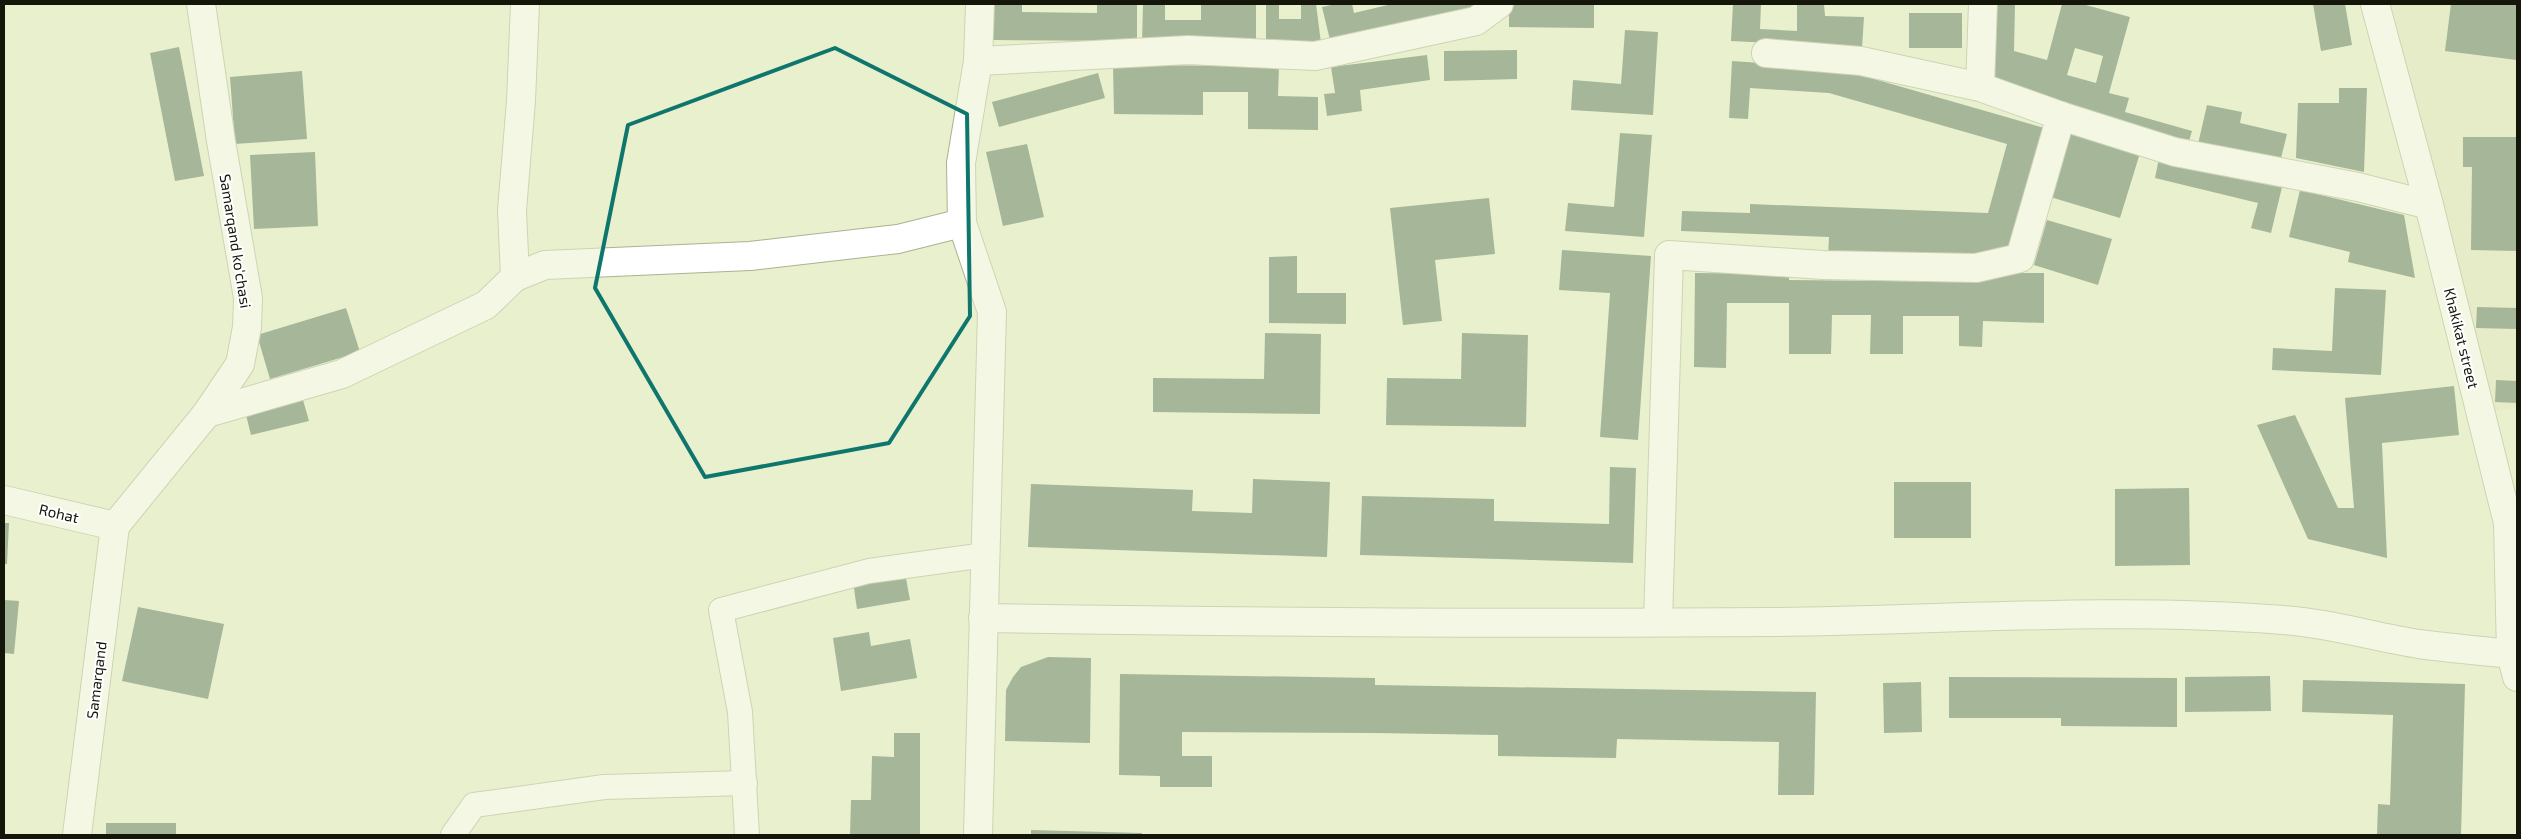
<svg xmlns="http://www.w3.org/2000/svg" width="2521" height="839" viewBox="0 0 2521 839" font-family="'Exo 2',sans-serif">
	<rect width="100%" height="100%" fill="#e9f0ce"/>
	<!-- built -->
	<path fill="#dfe7be" d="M2391 4H2517V408L2495 410Z"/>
	<!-- building -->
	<g fill="#546f5a" fill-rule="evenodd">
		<path d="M994 4H1022V12L1097 13V4H1137V41L993 40Z"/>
		<path d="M1143 4H1165V20H1201V4H1256V44L1142 42Z"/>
		<path d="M1266 4H1279V19H1301V4H1316L1321 43H1266Z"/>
		<path d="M1336 4H1352L1354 13 1392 4 1481 5 1330 40 1322 7Z"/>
		<path d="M1509 4H1594V28L1509 27Z"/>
		<path d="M1733 4H1761L1760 29 1797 31V4H1824L1825 16 1864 17 1862 48 1731 41Z"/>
		<path d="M1995 4H2015L2014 51 2047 60 2062 4H2082L2130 17 2109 93 2129 98 2125 112 2192 131 2189 141 1985 82ZM2075 48 2103 56 2096 83 2067 75Z"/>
		<path d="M2313 4H2345L2352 45 2321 51Z"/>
		<path d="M2451 4H2517V60L2445 51Z"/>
		<rect x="1909" y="13" width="53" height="35"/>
		<path d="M1625 30 1658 32 1653 115 1571 110 1573 80 1621 84Z"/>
		<path d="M179 47 204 176 175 181 150 53Z"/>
		<path d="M1517 50V79L1444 81V51Z"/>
		<path d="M1427 55 1430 80 1360 90 1362 111 1327 116 1324 94 1335 93 1331 67Z"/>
		<path d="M1732 61 1836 68 2048 129 2012 253 1986 256 1828 257 1829 237 1681 231 1682 211 1750 213V204L1988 213 2007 144 1829 93 1750 88 1748 119 1729 118Z"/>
		<path d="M1113 65 1279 66 1278 96 1318 97V130L1248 129V92H1203V115L1114 114Z"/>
		<path d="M302 71 307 139 235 144 230 77Z"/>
		<path d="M1098 73 1105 98 999 127 992 102Z"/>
		<path d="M2339 88H2367L2364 172 2296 158 2298 103H2339Z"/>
		<path d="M2207 105 2242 112 2240 123 2287 134 2280 162 2198 144Z"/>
		<path d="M2068 131 2140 153 2120 218 2047 196Z"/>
		<path d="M1620 133 1652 135 1644 237 1565 231 1568 203 1614 207Z"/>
		<path d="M2463 137H2517V251L2471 250 2472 167H2463Z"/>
		<path d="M1027 144 1044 217 1003 226 986 152Z"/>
		<path d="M315 152 318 226 254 229 250 155Z"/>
		<path d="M2159 158 2282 187 2271 233 2251 228 2258 203 2155 178Z"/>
		<path d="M2300 190 2404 215 2415 278 2348 262 2350 252 2289 237Z"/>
		<path d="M1489 198 1495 254 1435 260 1442 321 1403 325 1390 208Z"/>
		<path d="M2047 220 2112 239 2098 285 2034 265Z"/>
		<path d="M1562 250 1651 256 1638 440 1600 437 1610 293 1559 290Z"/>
		<path d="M1297 256V293H1346V324L1269 323V257Z"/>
		<path d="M1695 273 1789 274V280L1983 282V273H2044V323L1983 321 1982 347 1959 346V316H1903V354H1870L1871 315H1832L1831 354H1789V303H1727L1726 368 1694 367Z"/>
		<path d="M2335 288 2386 290 2381 375 2272 370 2273 348 2332 351Z"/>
		<path d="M2477 307 2517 308V329L2476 328Z"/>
		<path d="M346 308 360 352 270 379 257 335Z"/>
		<path d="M1265 333 1321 334 1320 414 1153 412V378L1264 379Z"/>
		<path d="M1462 333 1528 335 1526 427 1386 425 1387 378 1461 379Z"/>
		<path d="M2496 380 2517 381V403L2495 402Z"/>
		<path d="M2454 386 2459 435 2382 443 2387 558 2308 539 2257 425 2295 415 2338 508H2354L2345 398Z"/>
		<path d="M303 400 309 421 251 435 246 415Z"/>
		<path d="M1610 467 1636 468 1633 563 1360 555 1362 496 1494 499V521L1609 524Z"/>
		<path d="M1253 479 1330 482 1327 557 1028 547 1031 484 1193 490 1192 511 1252 513Z"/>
		<rect x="1894" y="482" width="77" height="56"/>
		<path d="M2189 488 2190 565 2115 566V489Z"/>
		<path d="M4 523H9L7 564H4Z"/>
		<path d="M905 573 910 600 857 609 853 582Z"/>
		<path d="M4 600 19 601 14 654 4 653Z"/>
		<path d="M138 607 224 624 208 699 122 681Z"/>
		<path d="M869 632 871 646 910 639 917 678 841 691 833 638Z"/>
		<path d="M1048 657 1091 658 1090 743 1005 741 1006 690 1013 677 1021 667Z"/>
		<path d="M1120 674 1375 678V685L1816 692 1814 795H1778L1779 742 1617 739 1616 758 1498 756V735L1374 733 1182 732V756H1212V787H1160V776L1119 775Z"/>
		<path d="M2270 676 2271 711 2185 712V677Z"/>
		<path d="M1949 677 2177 678V727L2061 726V718H1949Z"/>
		<path d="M2303 680 2465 684 2461 835H2377L2378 804 2390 805 2393 715 2302 712Z"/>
		<path d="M1921 682 1922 732 1884 733 1883 683Z"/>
		<path d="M894 733H920V835H850L851 800H871L872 756 894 757Z"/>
		<rect x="106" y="823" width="70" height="12"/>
		<path d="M1031 830 1142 833V835H1031Z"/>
	</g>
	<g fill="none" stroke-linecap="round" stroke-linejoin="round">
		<!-- service casing -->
		<g stroke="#abb291" stroke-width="26">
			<g id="service">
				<path d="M453 835 474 805 604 787 745 783"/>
				<path d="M747 835 740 712 721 610 869 571 985 555"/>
			</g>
		</g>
		<!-- minor casing -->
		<g stroke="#abb291" stroke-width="30">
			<g id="minor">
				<path d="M2375 4 2429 205 2508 523 2511 654 2517 677"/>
				<path d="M1766 53 1861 61 1980 87 2061 116 2175 152 2358 187 2429 205"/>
				<path d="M978 61 1188 50 1315 56 1476 21 1499 4"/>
				<path d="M1980 87 1983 4"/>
				<path d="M515 277 512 210 521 101 525 4"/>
				<path d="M207 413 342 374 486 305 515 277 545 265 750 256 898 239 962 223"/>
				<path d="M983 618C1247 622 1511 624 1776 622 1945 620 2114 607 2283 620 2329 623 2374 637 2419 644 2450 648 2481 651 2511 654"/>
				<path d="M1658 622 1669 255 1823 265 1976 268 2020 258 2061 116"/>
				<path d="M978 835 992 312 962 223 961 163 978 61 980 4"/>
			</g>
		</g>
		<!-- tertiary casing -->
		<g stroke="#abb291" stroke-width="30">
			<g id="tertiary">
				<path d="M4 500 115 526"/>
				<path d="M115 526 207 413 240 364 247 327 248 298 221 141 201 4"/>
				<path d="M77 835 115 526"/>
			</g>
		</g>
		<!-- service -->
		<use href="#service" stroke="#fff" stroke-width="24"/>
		<!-- minor -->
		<use href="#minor" stroke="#fff" stroke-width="28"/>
		<!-- tertiary -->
		<use href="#tertiary" stroke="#fff" stroke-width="28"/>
	</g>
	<!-- marked area -->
	<path d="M0 0H2521V839H0ZM835 48 967 114 970 316 889 443 705 477 595 288 628 125Z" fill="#e9f0ce" fill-opacity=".55" fill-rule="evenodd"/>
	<path fill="none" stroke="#0f766e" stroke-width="4" stroke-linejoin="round" d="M835 48 967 114 970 316 889 443 705 477 595 288 628 125Z"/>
	<g text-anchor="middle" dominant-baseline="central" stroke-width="4" stroke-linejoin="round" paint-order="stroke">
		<!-- street labels -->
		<g font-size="15" fill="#14160a" stroke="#fff">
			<text transform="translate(236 241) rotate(81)">Samarqand ko'chasi</text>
			<text transform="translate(2462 338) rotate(76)">Khakikat street</text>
			<text transform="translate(59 513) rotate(13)">Rohat</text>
			<text transform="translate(96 680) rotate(-83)">Samarqand</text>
		</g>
	</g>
	<!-- border -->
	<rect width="2521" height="839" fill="none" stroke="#14160a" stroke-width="10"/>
</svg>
